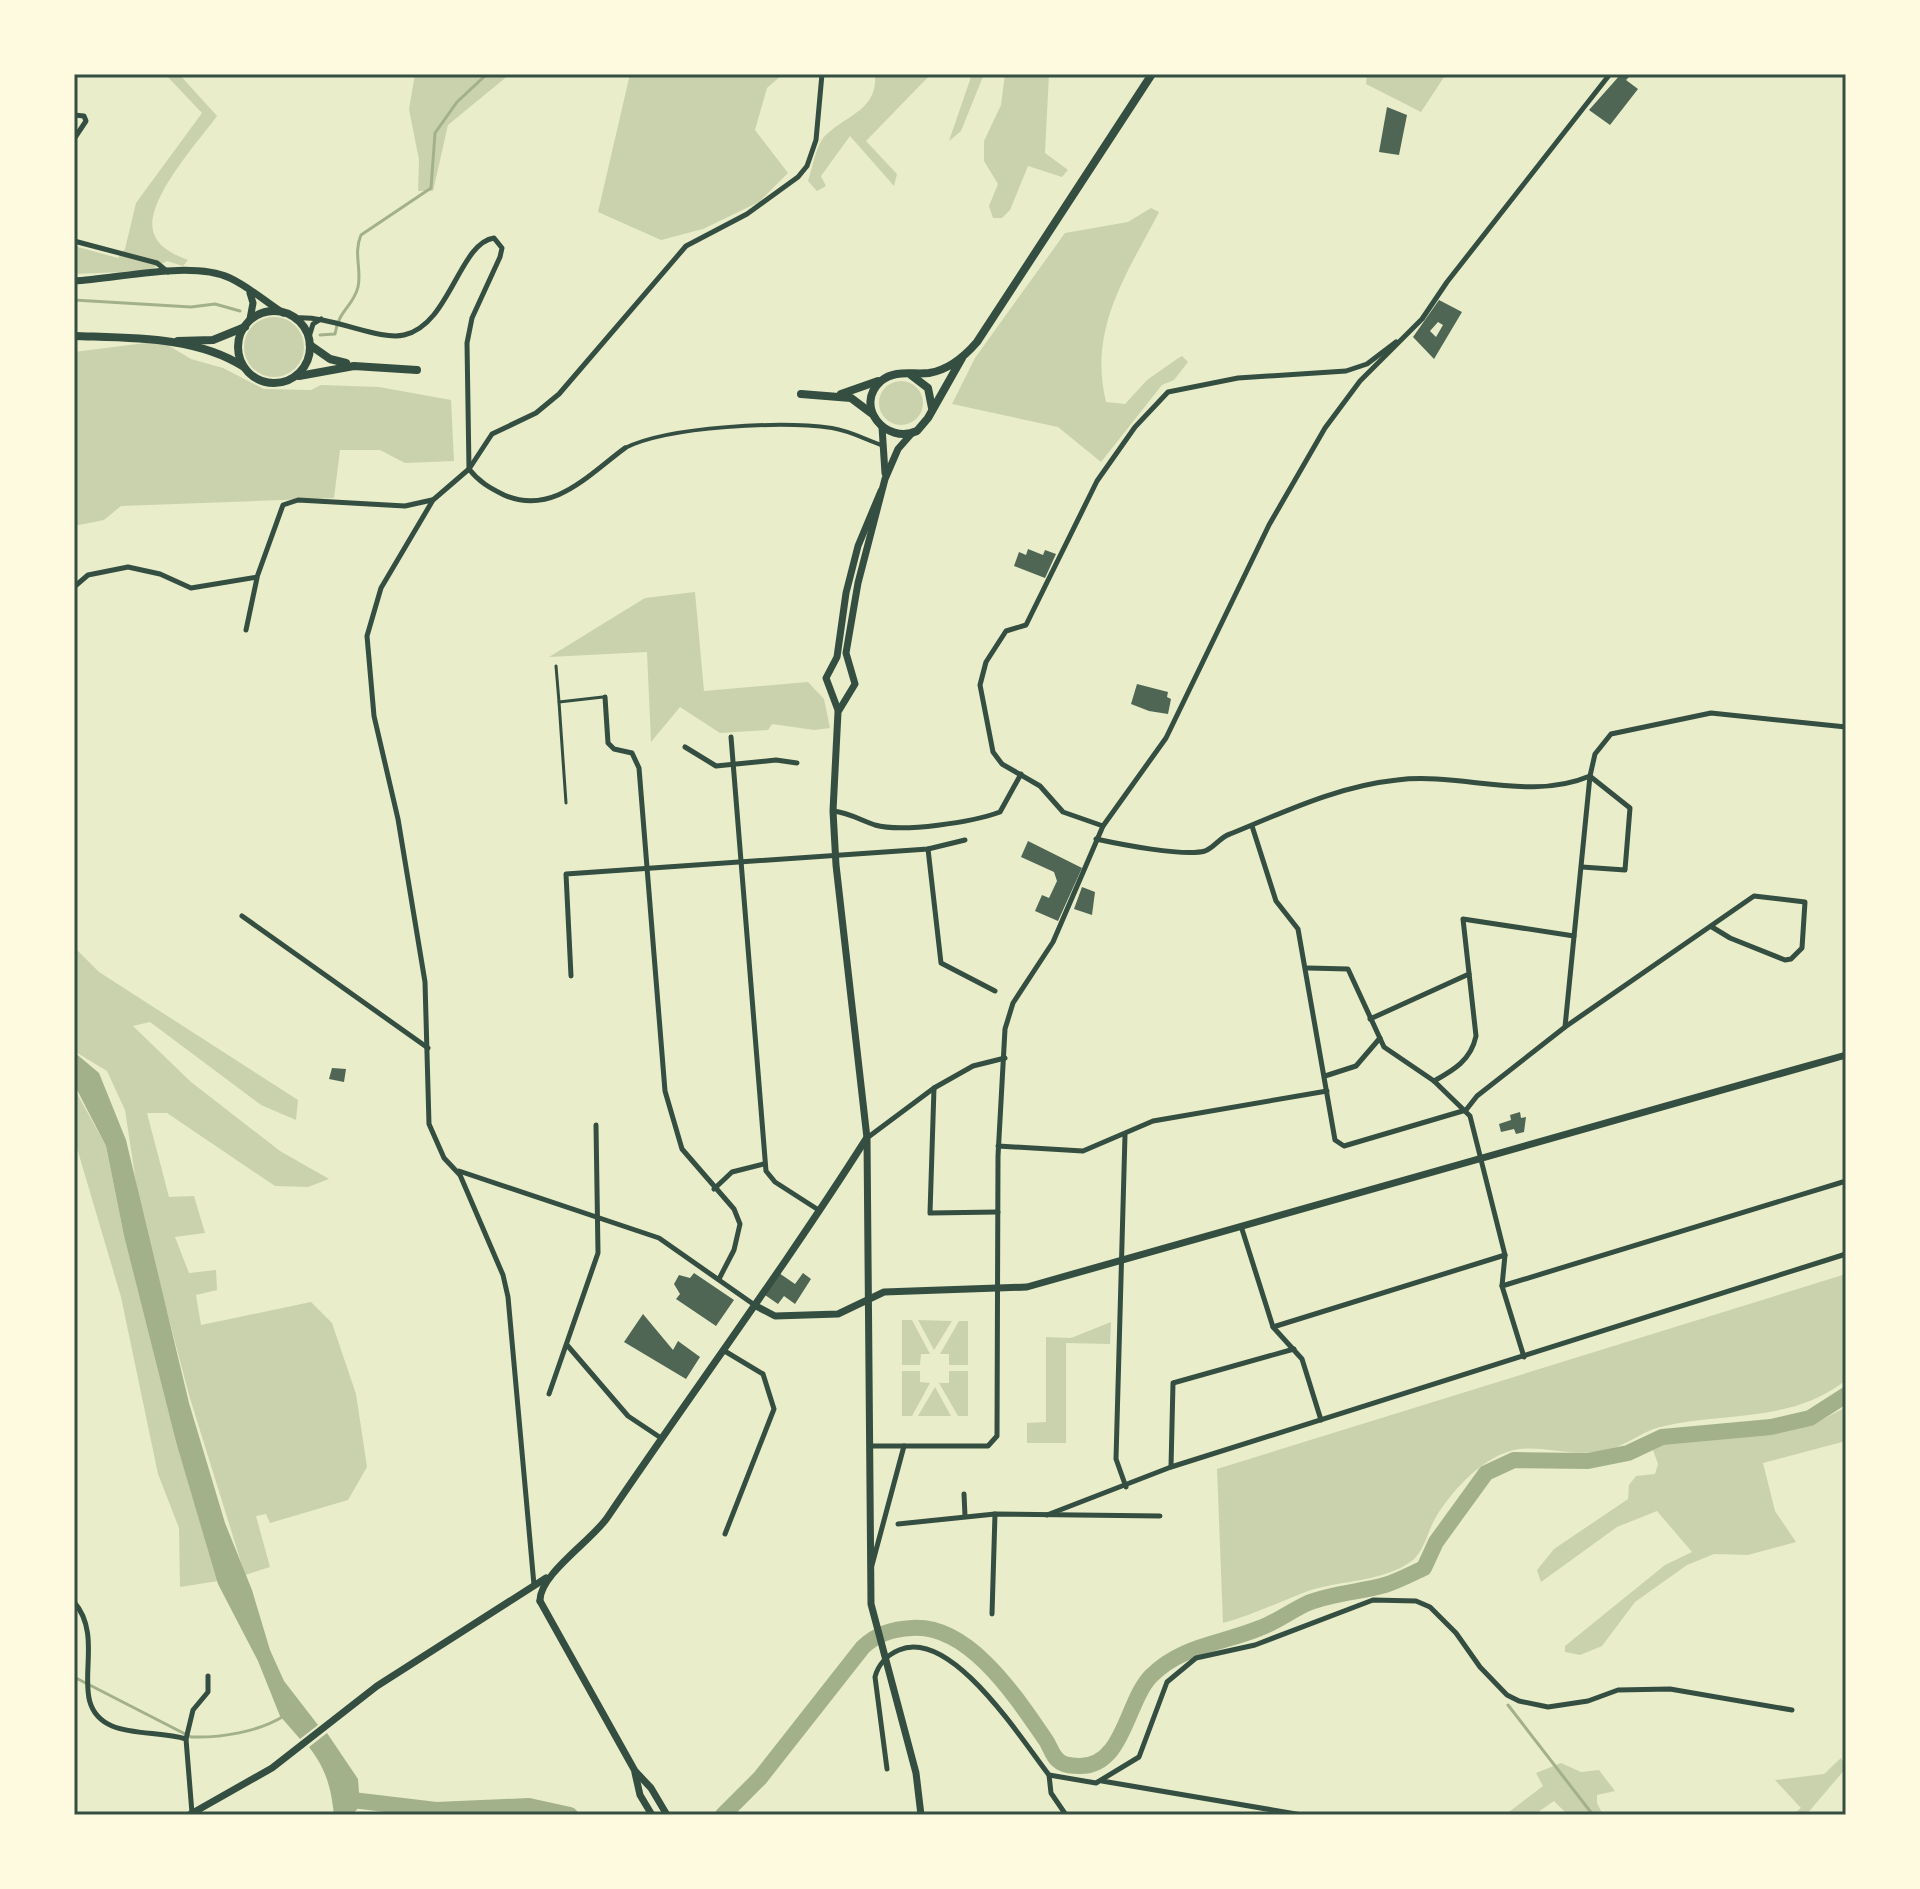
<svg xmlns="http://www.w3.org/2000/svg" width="1920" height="1889" viewBox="0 0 1920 1889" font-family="Helvetica,sans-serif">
	<rect width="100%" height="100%" fill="#e9edc9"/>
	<!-- green -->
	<g fill="#cad2ad">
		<path d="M165 74H179L217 116C199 141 142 203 154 234 159 248 175 255 188 260L183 266 167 261 148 271 74 274V246L118 258 125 249 136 203 202 113Z"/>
		<path d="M415 74H510L448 125 433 191H418L419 160 409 109Z"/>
		<path d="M630 74H783L767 88 755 130 788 173 759 202 703 229 661 240 598 212Z"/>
		<path d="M875 74H931L866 141 897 174 894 186 850 136 821 176 826 186 817 191 808 181C813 167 816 143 827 134 849 114 878 109 875 74Z"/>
		<path d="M972 74H984L961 131 949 141Z"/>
		<path d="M1005 74H1049L1045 153 1068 170 1062 177 1028 166 1010 210 1002 218H993L989 206 998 184 984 161V141L1001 105Z"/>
		<path d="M1367 74H1446L1421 112 1366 84Z"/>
		<path d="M1151 208 1159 212C1127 274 1088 328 1106 402L1125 404 1147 380 1177 359 1182 356 1188 362 1174 380 1162 385 1101 462 1058 427 952 404 975 358 1065 233 1128 222Z"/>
		<circle cx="274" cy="347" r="30"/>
		<path d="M161 341 191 359 223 368 264 389 311 390 321 385 379 387 451 400 454 461 405 463 380 450H340L334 498 121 506 104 520 74 526V352Z"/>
		<circle cx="901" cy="403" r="22"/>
		<path d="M695 592 704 691 808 682 824 699 830 728 814 730 772 724 768 730 720 733 680 707 651 742 647 652 549 657 645 598Z"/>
		<path d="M74 947 99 972 298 1100 296 1120 261 1105 150 1022 133 1026 191 1082 280 1151 329 1179 308 1187 275 1186 167 1113H147L169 1197 194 1196 205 1233 175 1237 189 1273 216 1270 217 1290 196 1295 201 1325 311 1302 332 1323 356 1394 367 1467 348 1500 270 1523 266 1514 256 1516 270 1567 245 1575 189 1395 140 1209 125 1110 107 1071 74 1051Z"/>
		<path d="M74 1088 106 1146 124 1236 176 1442 218 1581 180 1587 179 1528 158 1474 121 1297 74 1138Z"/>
		<path d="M1846 1274V1380C1790 1424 1725 1411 1660 1427 1641 1432 1624 1447 1604 1451 1576 1457 1546 1446 1519 1449 1485 1454 1452 1490 1436 1517 1428 1530 1424 1551 1413 1560 1385 1582 1341 1580 1308 1591 1279 1602 1253 1615 1223 1623L1217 1469Z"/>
		<path d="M902 1320H912L930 1354H921L920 1365H902Z"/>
		<path d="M918 1320 952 1321 934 1350Z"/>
		<path d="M959 1321H968V1365H949V1354H940Z"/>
		<path d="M1111 1322 1110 1344 1066 1343V1443H1027V1423L1046 1422V1337L1071 1338Z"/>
		<path d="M902 1371H920V1382L930 1383 912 1416H902Z"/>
		<path d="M949 1371H968V1416H958L939 1383H949Z"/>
		<path d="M935 1387 951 1416H918Z"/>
		<path d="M1846 1407V1441L1763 1463 1775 1511 1796 1542 1748 1555 1714 1554 1687 1565 1635 1602 1602 1646 1580 1655 1565 1652V1646L1665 1565 1692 1552 1657 1511 1617 1527 1541 1582 1537 1570 1554 1549 1628 1499 1629 1485 1636 1476 1655 1474 1658 1464 1653 1450 1667 1441 1816 1423Z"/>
		<path d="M1841 1758 1846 1768 1806 1815H1792L1801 1808 1775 1780 1824 1774Z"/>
		<path d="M1561 1763 1581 1772 1599 1770 1615 1791 1597 1795V1803L1603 1815H1568L1554 1801 1534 1815H1505L1543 1786 1536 1773Z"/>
	</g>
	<!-- water -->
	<g fill="#a3b18a">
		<path d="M74 1052 99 1073 126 1140 189 1403 225 1523 252 1590 270 1650 284 1681 318 1725 300 1739 280 1716 258 1661 218 1584 176 1442 124 1236 106 1146 74 1084Z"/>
		<path d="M327 1733 358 1779 360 1806 352 1815H334C331 1787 326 1769 309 1747Z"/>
	</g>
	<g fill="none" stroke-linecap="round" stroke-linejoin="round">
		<!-- stream -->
		<g stroke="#a3b18a" stroke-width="3">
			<path d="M74 300 191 307 215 304 240 311"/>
			<path d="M320 335 335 334C339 309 353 307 358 287 362 270 353 253 361 235L431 188 435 133 457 102 487 74"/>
			<path d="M74 1677 191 1737C221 1738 258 1732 284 1716"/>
			<path d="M1508 1705 1593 1815"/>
		</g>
		<!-- river -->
		<g stroke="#a3b18a" stroke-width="16">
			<path d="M344 1799 436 1810 529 1806 570 1815"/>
			<path d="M723 1815 760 1778 863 1647C877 1634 892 1629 912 1628 969 1624 1016 1697 1045 1739 1051 1747 1052 1758 1062 1763 1066 1765 1075 1766 1080 1766 1124 1766 1126 1702 1151 1676 1182 1645 1221 1644 1260 1628 1277 1622 1292 1610 1308 1603 1333 1593 1360 1592 1385 1585 1398 1581 1411 1574 1424 1568L1436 1542 1486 1473 1514 1460 1588 1461 1628 1453 1662 1437 1771 1427 1810 1418 1846 1395"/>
		</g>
	</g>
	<!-- building -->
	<g fill="#4f6655" fill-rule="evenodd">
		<path d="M1621 74 1629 77 1626 80 1638 89 1610 125 1589 110Z"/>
		<path d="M1387 107 1407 115 1399 155 1379 152Z"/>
		<path d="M1439 300 1462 312 1434 359 1413 337ZM1438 322 1443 325 1436 337 1430 331Z"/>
		<path d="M1028 549 1043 555 1045 550 1056 554 1045 578 1014 566 1019 552 1026 555Z"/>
		<path d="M1137 684 1168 692 1167 697 1171 699 1168 714 1149 711 1131 704Z"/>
		<path d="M1028 841 1082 868 1058 921 1035 911 1042 895 1049 898 1057 881 1054 872 1021 857Z"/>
		<path d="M1082 887 1095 892 1092 915 1074 909Z"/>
		<path d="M332 1068 346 1069 344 1082 329 1079Z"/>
		<path d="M1520 1112 1521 1118 1526 1117 1524 1132 1516 1134 1514 1129 1501 1132 1499 1124 1511 1120 1510 1115Z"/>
		<path d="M694 1273 734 1300 716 1326 676 1299 680 1294 674 1284 679 1275 690 1278Z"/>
		<path d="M779 1273 795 1284 803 1273 811 1279 795 1304 784 1296 778 1304 765 1295Z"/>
		<path d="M643 1314 673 1350 678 1341 700 1357 686 1379 624 1342Z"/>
	</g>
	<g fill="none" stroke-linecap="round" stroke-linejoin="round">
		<!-- service -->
		<g stroke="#344e41" stroke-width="3">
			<path d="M556 666 559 702 603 697"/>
			<path d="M559 702 566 803"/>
		</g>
		<!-- pedestrian -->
		<path stroke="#344e41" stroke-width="4" d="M625 448C669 426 782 421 832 428 851 431 866 440 884 446"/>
		<!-- minor -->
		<g stroke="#344e41" stroke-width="5">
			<path d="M74 115 84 116 86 121 74 139"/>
			<path d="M74 241 157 263 168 272"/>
			<path d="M295 318C331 315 378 341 404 335 450 325 459 243 494 238L502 248 500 257 472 318 467 343 469 469C479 482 490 488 504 495 553 516 588 475 625 448"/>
			<path d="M309 337 313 324 321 319"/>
			<path d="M74 587 88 575 128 567 160 574 191 588 257 577 283 505 298 500 405 506 432 500"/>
			<path d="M246 630 257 578"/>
			<path d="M605 697 608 743 614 749 632 753 639 768 665 1091 682 1149 734 1209 740 1224 734 1250 719 1279"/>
			<path d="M731 737 766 1171 775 1182 817 1209"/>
			<path d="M685 747 716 766 776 760 797 763"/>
			<path d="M833 811C850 813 860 820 875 825 903 833 973 822 1000 812L1021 774"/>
			<path d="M1103 826 1063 812 1040 786 1002 764 993 752 980 685 986 662 1006 631 1026 625 1097 481 1135 427 1168 392 1238 378 1346 371 1367 364 1396 342"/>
			<path d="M1252 826 1276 901 1298 929 1335 1140 1344 1146 1466 1110 1477 1096 1565 1027 1754 896 1805 902 1802 948 1791 959 1785 960 1730 938 1712 927"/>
			<path d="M1096 839C1119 844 1184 857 1205 851 1214 848 1220 837 1230 834 1284 812 1338 786 1397 780 1461 772 1529 802 1590 776"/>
			<path d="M928 849 941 963 995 991"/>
			<path d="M1582 867 1625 870 1630 808 1591 777"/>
			<path d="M242 916 428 1048"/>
			<path d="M1308 968 1348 969 1384 1047 1434 1081 1470 1116 1505 1255 1502 1286 1524 1357"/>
			<path d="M571 976 566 874 928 849 965 840"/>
			<path d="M1370 1019 1469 974"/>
			<path d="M1565 1027 1590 776 1595 754 1611 734 1711 713 1846 727"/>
			<path d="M1325 1076 1356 1066 1380 1038"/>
			<path d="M1434 1081C1454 1070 1471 1060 1476 1036L1463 919 1574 936"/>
			<path d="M934 1088 930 1213 998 1212"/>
			<path d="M1125 1135 1116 1459 1126 1487"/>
			<path d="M867 1138 934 1088 973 1066 1005 1058"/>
			<path d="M998 1146 1083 1151 1153 1121 1327 1091"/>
			<path d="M459 1171 659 1238 756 1306"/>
			<path d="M714 1189 732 1172 764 1164"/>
			<path d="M1241 1226 1273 1327 1302 1359 1321 1420"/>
			<path d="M1502 1286 1846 1181"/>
			<path d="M1273 1327 1505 1255"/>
			<path d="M567 1345 628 1416 661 1438"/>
			<path d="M723 1350 763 1374 774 1409 725 1534"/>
			<path d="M549 1394 598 1253 596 1125"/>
			<path d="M870 1446H988L997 1436 998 1156 1005 1029 1013 1003 1053 942 1103 826 1166 738 1269 525 1325 428 1360 381 1422 319 1447 282 1610 74"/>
			<path d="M1171 1467 1173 1383 1294 1349"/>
			<path d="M964 1494 965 1516"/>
			<path d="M1047 1515 1171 1467 1846 1254"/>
			<path d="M898 1524 995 1514 1160 1516"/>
			<path d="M872 1565 904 1446"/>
			<path d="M534 1585 508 1297 503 1275 460 1175 444 1158 429 1124 425 982 398 819 374 716 367 636 381 588 433 500 469 469 492 434 536 413 559 394 686 246 747 214 798 177 807 166 816 140 822 74"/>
			<path d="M74 1602C109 1642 63 1705 112 1726 134 1735 163 1732 186 1739L192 1813"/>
			<path d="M992 1614 995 1514"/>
			<path d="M186 1739 193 1710 208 1692V1676"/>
			<path d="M887 1769 875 1677C878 1665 887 1655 899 1650 951 1627 1021 1739 1049 1775L1096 1783 1139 1757 1167 1682 1196 1658 1255 1645 1373 1600 1416 1601 1430 1607 1456 1633 1480 1667 1507 1695 1519 1701 1548 1707 1588 1701 1618 1690 1670 1689 1792 1710"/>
			<path d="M1049 1775 1051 1793 1066 1815"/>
			<path d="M1102 1781 1302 1815"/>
		</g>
		<!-- secondary -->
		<g stroke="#344e41" stroke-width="7">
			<path d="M74 281C118 279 190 260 230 278 249 287 266 302 283 313"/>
			<path d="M250 293 253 303 250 319"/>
			<path d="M882 427 885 473"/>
			<path d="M912 433 898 449 885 479 858 583 846 653 855 684 838 712 833 811 836 865 867 1138 871 1604 916 1773 921 1815"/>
			<path d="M838 710 826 678 837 657 846 593 858 546 881 491"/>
			<path d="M756 1306 775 1316 838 1314 884 1292 1027 1287 1846 1055"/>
			<path d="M540 1601C539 1575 591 1541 607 1518 693 1391 784 1268 866 1139"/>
			<path d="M540 1601 635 1771 651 1788 667 1815"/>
			<path d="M635 1773 640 1795 652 1815"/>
			<path d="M189 1815 272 1768 377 1686 546 1578"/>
		</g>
		<!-- primary -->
		<g stroke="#344e41" stroke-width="8">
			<circle cx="274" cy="347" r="36"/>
			<path d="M74 336C130 338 196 336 244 367"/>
			<path d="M178 341 213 340 245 327"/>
			<path d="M310 345 330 359 346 363"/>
			<path d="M962 358 928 418 917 431C886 445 853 406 881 381 895 369 913 375 929 373 948 370 965 356 977 342L1152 74"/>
			<path d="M911 375 928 388 932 408"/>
			<path d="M299 376 354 366 417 370"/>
			<path d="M801 394 851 398 871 413"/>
			<path d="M841 394 878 381"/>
		</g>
	</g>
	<!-- border -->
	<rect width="1920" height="1889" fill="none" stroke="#fefae0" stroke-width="152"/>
	<rect x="76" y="76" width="1768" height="1737" fill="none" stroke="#344e41" stroke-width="3"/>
</svg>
